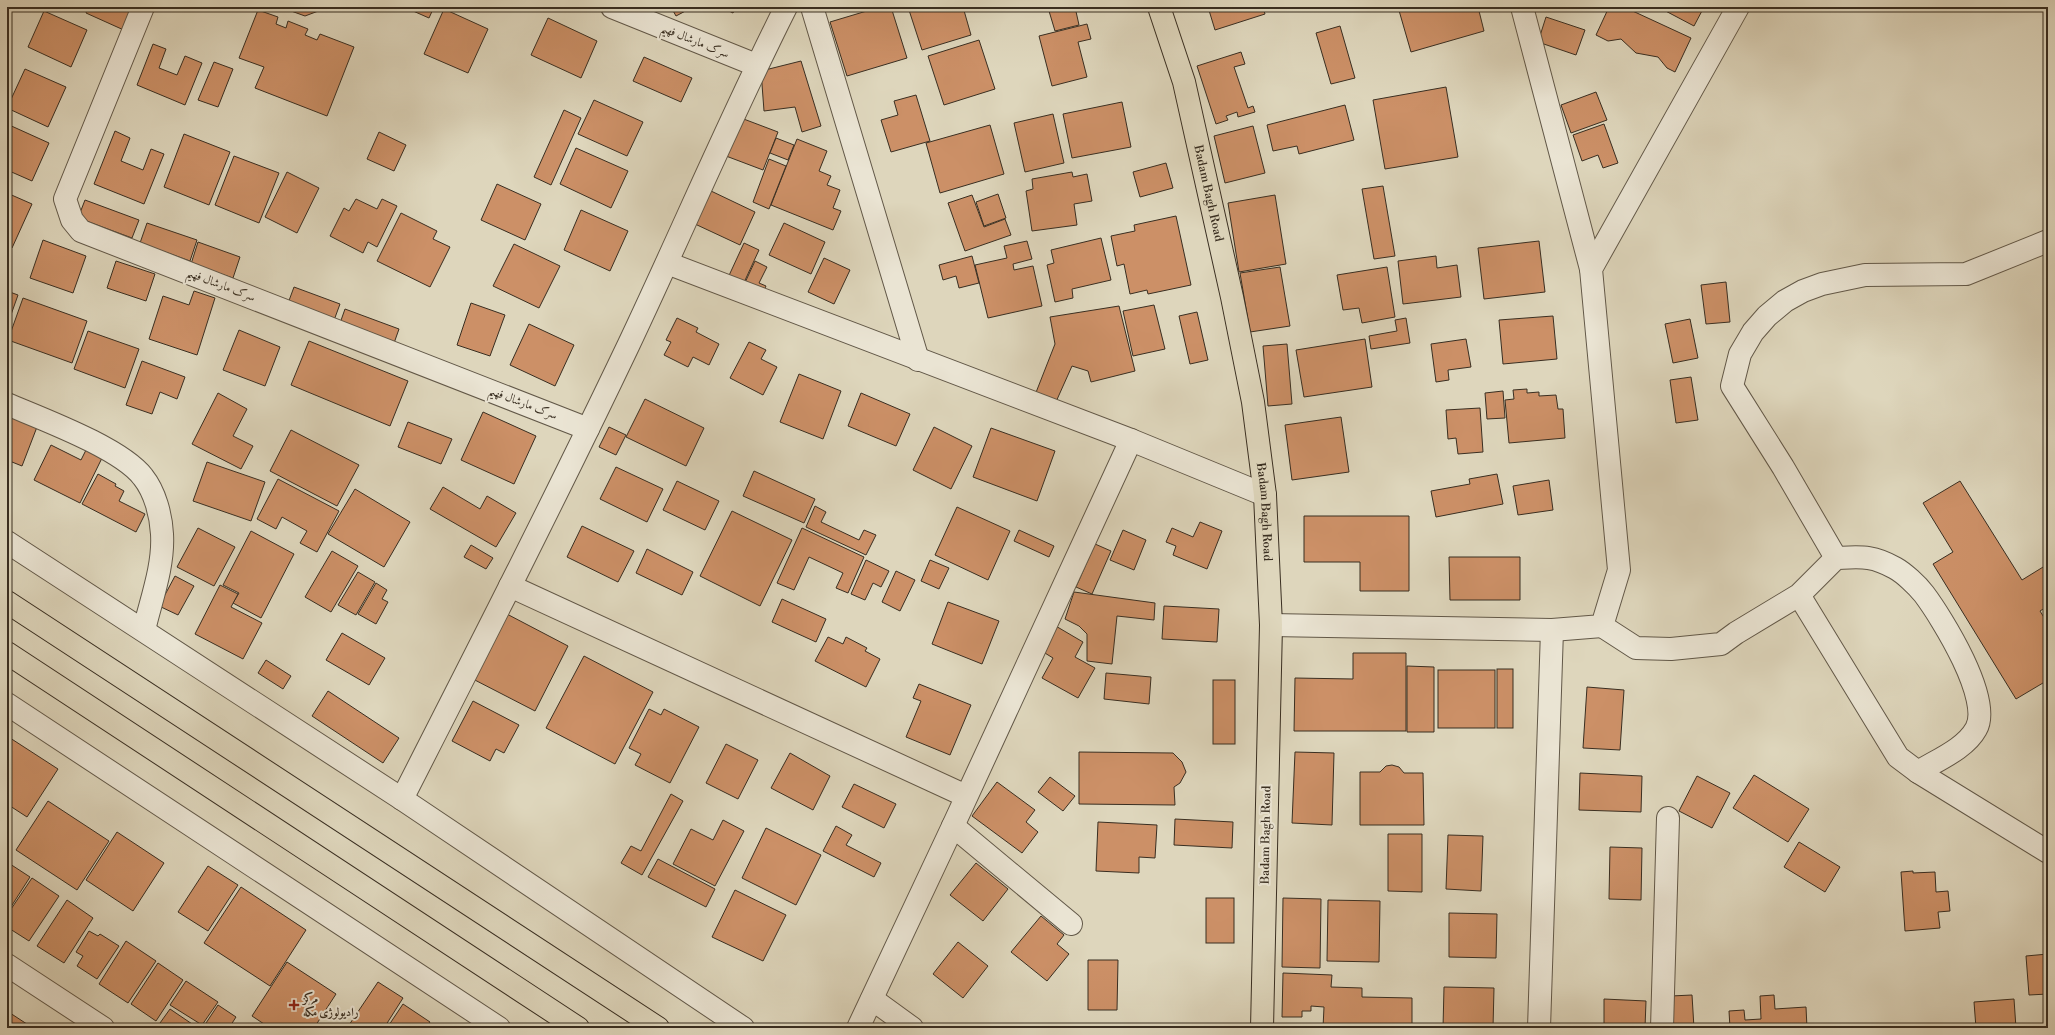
<svg xmlns="http://www.w3.org/2000/svg" width="2055" height="1035" viewBox="0 0 2055 1035" font-family="'Libre Bodoni',Amiri,serif">
	<rect width="100%" height="100%" fill="#ded6bc"/>
	<filter id="stains"><feTurbulence type="fractalNoise" baseFrequency=".005" numOctaves="4"/><feColorMatrix values="0 0 0 0 .2 0 0 0 0 .09 0 0 0 0 .02 0 0 0 .5 -.17"/></filter>
	<radialGradient id="worn" r=".72"><stop offset=".6" stop-color="#630" stop-opacity="0"/><stop offset="1" stop-color="#630" stop-opacity=".3"/></radialGradient>
	<!-- building -->
	<g fill="#cc9067" stroke="#392e21">
		<path d="M88 7H117L134 14 126 31 86 13Z"/>
		<path d="M280 7H329L305 16Z"/>
		<path d="M404 7H434L429 18Z"/>
		<path d="M671 7H693L676 16Z"/>
		<path d="M721 7H736L733 13Z"/>
		<path d="M880 7H891L907 58 847 76 830 22Z"/>
		<path d="M908 7H963L971 35 922 50Z"/>
		<path d="M1057 7H1075L1079 25 1055 31 1049 11 1057 9Z"/>
		<path d="M1081 7H1093L1082 10Z"/>
		<path d="M1208 7H1263L1265 14 1215 30Z"/>
		<path d="M1398 7H1478L1484 31 1411 52Z"/>
		<path d="M1609 7H1624L1691 38 1675 72 1667 68 1658 57 1636 53 1621 39 1608 41 1596 35Z"/>
		<path d="M1658 7H1704L1694 26Z"/>
		<path d="M444 9 488 29 468 73 424 54Z"/>
		<path d="M258 10 278 17 276 24 286 28 288 21 308 29 305 35 317 40 320 34 354 47 327 116 255 88 264 67 239 58Z"/>
		<path d="M44 11 87 30 71 67 28 47Z"/>
		<path d="M1546 17 1585 30 1576 55 1538 42Z"/>
		<path d="M548 18 597 41 581 78 531 55Z"/>
		<path d="M1087 24 1091 39 1078 42 1087 77 1052 86 1039 36Z"/>
		<path d="M1340 26 1355 78 1331 84 1316 33Z"/>
		<path d="M979 40 995 89 944 105 928 56Z"/>
		<path d="M153 44 166 49 159 68 177 75 185 56 202 63 185 105 137 85Z"/>
		<path d="M1241 52 1245 64 1234 67 1248 108 1253 106 1255 112 1238 117 1237 112 1226 116 1228 120 1216 124 1197 66Z"/>
		<path d="M644 57 692 78 681 102 633 81Z"/>
		<path d="M801 61 821 126 802 132 795 107 764 111 761 71Z"/>
		<path d="M214 62 233 69 218 107 198 100Z"/>
		<path d="M25 69 66 87 48 127 7 108Z"/>
		<path d="M1446 87 1458 157 1385 169 1373 100Z"/>
		<path d="M1596 92 1607 120 1571 133 1561 105Z"/>
		<path d="M916 95 930 141 891 152 881 120 898 115 894 101Z"/>
		<path d="M594 100 643 122 627 156 578 134Z"/>
		<path d="M1122 102 1131 147 1072 158 1063 114Z"/>
		<path d="M1345 105 1354 140 1299 154 1297 146 1273 151 1267 125Z"/>
		<path d="M564 110 581 118 551 185 534 177Z"/>
		<path d="M1053 114 1064 163 1025 172 1014 123Z"/>
		<path d="M741 118 778 132 763 170 726 156Z"/>
		<path d="M7 124 49 143 32 181 7 170Z"/>
		<path d="M1604 124 1618 163 1603 168 1598 155 1582 161 1573 135Z"/>
		<path d="M990 125 1004 174 940 193 926 143Z"/>
		<path d="M1253 126 1265 173 1225 183 1214 136Z"/>
		<path d="M115 131 130 138 121 161 143 170 151 149 164 154 144 204 94 184Z"/>
		<path d="M379 132 406 145 394 171 367 159Z"/>
		<path d="M184 134 230 152 209 205 164 187Z"/>
		<path d="M776 138 794 145 788 160 770 153Z"/>
		<path d="M797 139 827 151 819 171 831 176 827 185 840 190 833 208 841 211 833 230 771 205Z"/>
		<path d="M576 148 628 171 611 208 560 184Z"/>
		<path d="M234 156 279 173 259 223 215 205Z"/>
		<path d="M769 159 786 166 769 209 753 202Z"/>
		<path d="M1166 163 1173 188 1140 197 1133 172Z"/>
		<path d="M287 172 319 188 297 233 265 217Z"/>
		<path d="M1072 172 1073 177 1087 174 1092 201 1074 204 1077 225 1032 231 1026 191 1033 189 1032 179Z"/>
		<path d="M497 184 541 204 525 240 481 220Z"/>
		<path d="M1383 186 1395 256 1374 259 1362 189Z"/>
		<path d="M711 191 755 212 740 245 695 224Z"/>
		<path d="M7 193 32 204 12 248 7 246Z"/>
		<path d="M998 194 1006 218 984 226 976 202Z"/>
		<path d="M972 195 984 227 1005 219 1011 235 965 251 948 203Z"/>
		<path d="M1275 195 1286 264 1239 272 1228 203Z"/>
		<path d="M356 199 377 209 382 199 397 206 377 247 368 242 363 253 330 236 344 208 349 211Z"/>
		<path d="M85 200 139 220 132 238 78 218Z"/>
		<path d="M581 210 628 231 610 271 564 250Z"/>
		<path d="M401 213 437 231 433 239 450 247 430 287 377 261Z"/>
		<path d="M1176 216 1191 285 1148 294 1147 290 1130 294 1124 264 1117 266 1111 236 1135 231 1134 225Z"/>
		<path d="M147 223 197 240 190 261 140 243Z"/>
		<path d="M784 223 825 242 811 274 769 255Z"/>
		<path d="M1101 238 1111 280 1072 289 1073 298 1055 302 1047 265 1054 263 1051 250Z"/>
		<path d="M43 240 86 256 73 293 30 278Z"/>
		<path d="M1027 241 1032 259 1013 264 1014 270 1033 266 1042 306 988 318 975 265 1007 258 1004 246Z"/>
		<path d="M1539 241 1545 292 1484 299 1478 248Z"/>
		<path d="M198 242 240 257 233 278 191 264Z"/>
		<path d="M744 243 759 250 741 289 726 282Z"/>
		<path d="M514 244 560 266 539 308 493 286Z"/>
		<path d="M972 256 979 283 959 288 956 276 943 280 939 265Z"/>
		<path d="M1436 256 1437 268 1457 265 1461 297 1403 304 1398 261Z"/>
		<path d="M824 258 850 270 834 304 808 292Z"/>
		<path d="M116 261 155 274 146 301 107 288Z"/>
		<path d="M755 261 767 267 759 283 766 286 761 297 742 289Z"/>
		<path d="M1280 267 1290 326 1250 332 1240 273Z"/>
		<path d="M1387 267 1395 317 1362 323 1359 308 1343 310 1337 275Z"/>
		<path d="M1726 282 1730 322 1706 324 1701 285Z"/>
		<path d="M294 287 340 304 333 323 287 306Z"/>
		<path d="M7 291 18 295 7 326Z"/>
		<path d="M194 291 215 298 197 355 149 339 163 296 189 305Z"/>
		<path d="M23 298 87 321 72 363 8 340Z"/>
		<path d="M471 303 505 315 490 356 457 345Z"/>
		<path d="M1154 305 1165 349 1133 356 1123 311Z"/>
		<path d="M1119 306 1135 371 1091 382 1088 371 1072 366 1055 404 1035 395 1055 344 1050 317Z"/>
		<path d="M345 309 399 329 393 346 339 326Z"/>
		<path d="M1197 312 1208 360 1190 364 1179 316Z"/>
		<path d="M1553 316 1557 359 1503 364 1499 320Z"/>
		<path d="M677 318 698 328 696 332 719 344 709 365 693 357 688 367 664 355 671 342 666 340Z"/>
		<path d="M1406 318 1410 343 1371 349 1369 336 1397 331 1395 320Z"/>
		<path d="M1690 319 1698 358 1673 363 1665 324Z"/>
		<path d="M529 324 574 345 555 386 510 365Z"/>
		<path d="M239 330 280 347 265 386 223 370Z"/>
		<path d="M88 331 139 349 125 388 74 369Z"/>
		<path d="M1365 339 1372 387 1304 397 1296 350Z"/>
		<path d="M1466 339 1471 367 1448 370 1449 380 1436 382 1431 344Z"/>
		<path d="M309 341 408 381 390 426 291 385Z"/>
		<path d="M749 342 766 350 761 359 777 367 763 395 730 378Z"/>
		<path d="M1287 344 1292 404 1268 406 1263 346Z"/>
		<path d="M142 361 185 377 177 399 160 392 152 414 126 405Z"/>
		<path d="M799 374 841 391 823 439 780 422Z"/>
		<path d="M1691 377 1698 420 1676 423 1670 380Z"/>
		<path d="M1527 389V393L1539 392V396L1556 395 1558 409H1563L1565 438 1509 443 1505 400 1514 399 1513 390Z"/>
		<path d="M1503 391 1505 418 1487 419 1485 393Z"/>
		<path d="M218 393 247 409 233 436 253 446 241 469 192 444Z"/>
		<path d="M861 393 910 414 896 446 848 426Z"/>
		<path d="M645 399 704 428 686 466 626 437Z"/>
		<path d="M1480 408 1483 452 1458 454 1456 438 1448 439 1446 410Z"/>
		<path d="M483 412 536 436 514 484 461 460Z"/>
		<path d="M7 416 37 427 22 466 7 460Z"/>
		<path d="M1341 417 1349 472 1292 480 1285 425Z"/>
		<path d="M408 422 452 439 441 464 398 447Z"/>
		<path d="M609 427 626 435 616 455 599 447Z"/>
		<path d="M934 427 972 446 951 489 913 470Z"/>
		<path d="M991 428 1055 451 1037 501 973 477Z"/>
		<path d="M291 430 359 465 337 506 270 471Z"/>
		<path d="M51 445 81 460 86 450 102 458 80 503 34 480Z"/>
		<path d="M207 462 265 482 251 521 193 501Z"/>
		<path d="M616 467 663 489 647 522 600 499Z"/>
		<path d="M754 471 815 499 804 523 743 496Z"/>
		<path d="M98 474 116 484 115 486 124 491 119 501 145 514 136 532 82 504Z"/>
		<path d="M1497 474 1503 504 1436 517 1431 491 1470 484 1469 479Z"/>
		<path d="M278 479 339 511 317 552 300 543 307 531 282 517 276 529 257 519Z"/>
		<path d="M1549 480 1553 510 1518 515 1513 486Z"/>
		<path d="M677 481 719 501 705 530 663 510Z"/>
		<path d="M1960 481 2022 580 2048 564V606L2040 611 2048 624V680L2016 699 1933 564 1953 552 1923 503Z"/>
		<path d="M443 487 480 509 487 496 516 513 496 547 430 509Z"/>
		<path d="M355 489 410 522 384 567 328 534Z"/>
		<path d="M815 506 826 512 821 522 859 540 864 530 876 535 866 555 806 527Z"/>
		<path d="M957 507 1010 531 988 580 935 555Z"/>
		<path d="M732 511 792 540 760 606 700 576Z"/>
		<path d="M1304 516H1409V591H1360V562H1304Z"/>
		<path d="M1200 522 1222 531 1207 569 1173 555 1176 546 1166 542 1172 528 1193 537Z"/>
		<path d="M582 526 634 551 618 582 567 557Z"/>
		<path d="M198 528 235 547 214 586 177 567Z"/>
		<path d="M802 528 864 557 848 593 836 588 843 573 809 557 794 590 777 583Z"/>
		<path d="M1019 530 1054 546 1049 557 1014 541Z"/>
		<path d="M1123 530 1146 540 1134 570 1110 560Z"/>
		<path d="M251 531 294 554 261 618 233 603 239 593 223 585Z"/>
		<path d="M1095 544 1111 551 1092 594 1076 587Z"/>
		<path d="M471 545 493 558 486 569 464 557Z"/>
		<path d="M647 549 693 572 682 595 636 573Z"/>
		<path d="M332 551 358 566 331 612 305 597Z"/>
		<path d="M1449 557H1520V600H1450Z"/>
		<path d="M866 560 889 571 881 587 873 583 865 600 851 594Z"/>
		<path d="M930 560 949 568 939 589 921 581Z"/>
		<path d="M896 571 915 580 900 611 882 602Z"/>
		<path d="M358 572 375 582 356 615 338 605Z"/>
		<path d="M175 576 194 586 178 615 159 606Z"/>
		<path d="M376 583 387 590 382 599 388 602 376 624 358 614Z"/>
		<path d="M220 585 238 594 231 607 262 623 243 659 195 634Z"/>
		<path d="M1074 592 1155 603 1154 620 1117 616 1112 664 1087 661V634L1079 626 1065 619Z"/>
		<path d="M782 599 826 619 816 642 772 622Z"/>
		<path d="M948 602 999 621 982 664 932 644Z"/>
		<path d="M1164 606 1219 609 1217 642 1162 639Z"/>
		<path d="M503 612 568 646 535 711 469 677Z"/>
		<path d="M1054 625 1083 642 1075 657 1095 668 1078 698 1042 678 1053 658 1040 650Z"/>
		<path d="M342 633 385 658 369 685 326 660Z"/>
		<path d="M828 637 843 644 846 637 867 648 865 651 880 659 866 687 815 661Z"/>
		<path d="M1353 653H1406V731H1294L1295 678 1353 679Z"/>
		<path d="M584 656 653 692 615 764 546 728Z"/>
		<path d="M266 660 291 676 283 689 258 673Z"/>
		<path d="M1407 666 1434 667V732H1407Z"/>
		<rect x="1497" y="669" width="16" height="59"/>
		<rect x="1438" y="670" width="57" height="58"/>
		<path d="M1106 673 1151 677 1149 704 1104 699Z"/>
		<rect x="1213" y="680" width="22" height="64"/>
		<path d="M919 684 971 705 950 755 906 737 921 701 913 698Z"/>
		<path d="M1587 687 1624 690 1620 750 1583 748Z"/>
		<path d="M328 691 399 738 383 763 312 716Z"/>
		<path d="M473 701 519 725 504 753 496 749 490 761 452 741Z"/>
		<path d="M649 709 661 715 664 709 699 727 670 783 635 765 641 754 629 748Z"/>
		<path d="M7 736 58 769 27 817 7 804Z"/>
		<path d="M726 744 758 760 738 799 706 783Z"/>
		<path d="M1079 752 1173 753 1182 762 1186 772 1180 783 1174 787 1175 805 1079 804Z"/>
		<path d="M1295 752 1334 753 1332 825 1292 823Z"/>
		<path d="M790 753 830 776 813 810 771 788Z"/>
		<path d="M1392 765 1399 767 1404 773H1423L1424 825H1360V772H1380L1386 766Z"/>
		<path d="M1580 773 1642 776 1641 812 1579 810Z"/>
		<path d="M1754 775 1809 809 1788 842 1733 808Z"/>
		<path d="M1697 776 1730 793 1712 828 1679 811Z"/>
		<path d="M1050 777 1075 796 1063 811 1038 792Z"/>
		<path d="M997 782 1035 810 1026 822 1038 832 1022 853 972 816Z"/>
		<path d="M854 784 896 804 884 828 842 807Z"/>
		<path d="M671 794 683 801 642 875 621 863 631 846 641 851Z"/>
		<path d="M48 801 109 841 77 890 16 850Z"/>
		<path d="M1175 819 1233 822 1232 848 1174 845Z"/>
		<path d="M723 820 744 831 715 886 673 864 691 829 713 840Z"/>
		<path d="M1098 822 1157 825 1155 858 1139 857V873L1096 871Z"/>
		<path d="M836 826 852 835 846 845 881 863 874 877 823 851Z"/>
		<path d="M766 828 821 855 796 905 742 878Z"/>
		<path d="M117 832 164 863 133 911 86 880Z"/>
		<path d="M1388 834H1422V892L1388 891Z"/>
		<path d="M1448 835 1483 836 1481 891 1446 889Z"/>
		<path d="M1799 842 1840 867 1825 892 1784 867Z"/>
		<path d="M1610 847 1642 848 1641 900 1609 899Z"/>
		<path d="M658 859 715 889 706 907 648 877Z"/>
		<path d="M7 862 30 877 7 913Z"/>
		<path d="M976 863 1008 889 983 921 950 895Z"/>
		<path d="M208 866 238 885 208 931 178 912Z"/>
		<path d="M1913 871V873L1935 872 1936 892 1948 891 1950 911 1938 912 1940 928 1905 931 1901 872Z"/>
		<path d="M32 878 59 896 29 941 7 927V915Z"/>
		<path d="M241 887 306 930 270 986 204 943Z"/>
		<path d="M735 890 786 915 763 961 712 937Z"/>
		<rect x="1206" y="898" width="28" height="45"/>
		<path d="M1283 898 1321 899 1320 968 1282 967Z"/>
		<path d="M67 900 93 918 64 963 37 946Z"/>
		<path d="M1328 900 1380 901 1379 962 1327 961Z"/>
		<path d="M1449 913 1497 914 1496 958 1449 957Z"/>
		<path d="M1041 916 1064 935 1057 944 1069 954 1047 981 1011 952Z"/>
		<path d="M89 931 98 936 100 934 119 946 97 979 77 966 83 956 76 952Z"/>
		<path d="M126 941 156 961 128 1003 99 984Z"/>
		<path d="M958 942 988 966 963 998 933 974Z"/>
		<path d="M2048 954V994L2029 995 2026 956Z"/>
		<path d="M1088 960H1118L1117 1010H1088Z"/>
		<path d="M287 962 336 994 314 1028H270L252 1016Z"/>
		<path d="M158 963 183 980 156 1021 131 1004Z"/>
		<path d="M1283 973 1332 975 1331 987 1362 988V997L1412 998V1028H1323L1324 1007 1311 1006V1011H1302V1017H1282Z"/>
		<path d="M186 981 218 1002 202 1025 170 1005Z"/>
		<path d="M378 982 403 998 384 1028H347Z"/>
		<path d="M1444 987 1494 988 1493 1028H1443Z"/>
		<path d="M1692 995 1694 1028H1673L1671 996Z"/>
		<path d="M1774 995 1775 1009 1806 1007 1807 1028H1730L1729 1011 1744 1010 1745 1020 1761 1019 1760 996Z"/>
		<path d="M1604 999 1646 1001 1645 1028H1604Z"/>
		<path d="M2014 999 2016 1028H1976L1974 1002Z"/>
		<path d="M403 1004 430 1022 426 1028H387Z"/>
		<path d="M218 1005 236 1017 229 1028H207L204 1026Z"/>
		<path d="M170 1009 198 1028H167L160 1023Z"/>
		<path d="M7 1011 33 1028H7Z"/>
	</g>
	<g fill="none" stroke-linecap="round" stroke-linejoin="round">
		<!-- minor casing -->
		<g stroke="#625848" stroke-width="24">
			<g id="minor">
				<path d="M143 7 65 199 72 220 81 231 588 429"/>
				<path d="M612 7 756 65"/>
				<path d="M812 7 918 360"/>
				<path d="M1522 7 1591 269"/>
				<path d="M667 263 1131 440 1265 495"/>
				<path d="M7 404C42 419 121 448 143 477 155 492 161 515 162 534 164 566 151 600 144 630"/>
				<path d="M7 542 402 799 743 1028"/>
				<path d="M1836 558 1783 467 1732 386 1740 354 1753 332 1767 316 1785 301 1803 291 1822 284 1865 275 1966 274 2048 241"/>
				<path d="M510 586 966 796"/>
				<path d="M1271 625 1552 630 1602 626 1619 570 1591 269 1738 7"/>
				<path d="M1602 626 1636 648 1671 649 1721 644 1736 633 1799 595 1836 558C1861 557 1872 555 1895 568 1904 573 1917 585 1924 594 1942 618 1993 700 1976 729 1965 749 1937 760 1918 772L1898 757 1799 595"/>
				<path d="M7 704 499 1028"/>
				<path d="M1918 772 2048 852"/>
				<path d="M402 799C479 648 556 497 629 344 682 232 730 118 786 7"/>
				<path d="M953 826 1071 924"/>
				<path d="M7 965 103 1028"/>
				<path d="M872 999 912 1028"/>
				<path d="M858 1028 953 826 1131 440"/>
				<path d="M1539 1028 1552 630"/>
				<path d="M1662 1028 1668 818"/>
			</g>
		</g>
		<!-- major casing -->
		<g stroke="#392e21" stroke-width="24">
			<g id="major">
				<path id="s1" d="M1159 7 1184 82 1232 297 1253 402 1265 495 1271 625 1262 1028"/>
				<path d="M7 602 658 1028"/>
				<path d="M7 653 578 1028"/>
			</g>
		</g>
		<!-- minor -->
		<use href="#minor" stroke="#eae4d3" stroke-width="22"/>
		<!-- major -->
		<use href="#major" stroke="#ded6bc" stroke-width="22"/>
	</g>
	<!-- markers -->
	<path fill="#8f2418" stroke="#eae4d3" stroke-width="1.5" d="M292 999h4v4h4v4h-4v4h-4v-4h-4v-4h4z"/>
	<g text-anchor="middle" dominant-baseline="central" stroke-width="4" stroke-linejoin="round" paint-order="stroke">
		<!-- street labels -->
		<g font-size="12" fill="#392e21" stroke="#eae4d3">
			<text transform="translate(695 41) rotate(22)">سرک مارشال فهیم</text>
			<text stroke="none"><textPath href="#s1" startOffset="193">Badam Bagh Road</textPath></text>
			<text transform="translate(221 285) rotate(21)">سرک مارشال فهیم</text>
			<text transform="translate(523 403) rotate(21)">سرک مارشال فهیم</text>
			<text stroke="none"><textPath href="#s1" startOffset="517">Badam Bagh Road</textPath></text>
			<text transform="translate(1266 835) rotate(-89)">Badam Bagh Road</text>
		</g>
		<!-- poi labels -->
		<g font-size="12" font-weight="bold" fill="#392e21" stroke="#eae4d3" text-anchor="start">
			<text x="303" y="998">مرکز<tspan x="303" dy="14">رادیولوژی مکه</tspan></text>
		</g>
	</g>
	<!-- margin -->
	<rect width="2055" height="1035" fill="none" stroke="#ded6bc" stroke-width="24"/>
	<rect x="8" y="8" width="2039" height="1019" fill="none" stroke="#392e21" stroke-width="2"/>
	<rect x="12" y="12" width="2031" height="1011" fill="none" stroke="#392e21"/>
	<rect width="100%" height="100%" filter="url(#stains)"/>
	<rect width="100%" height="100%" fill="url(#worn)"/>
</svg>
